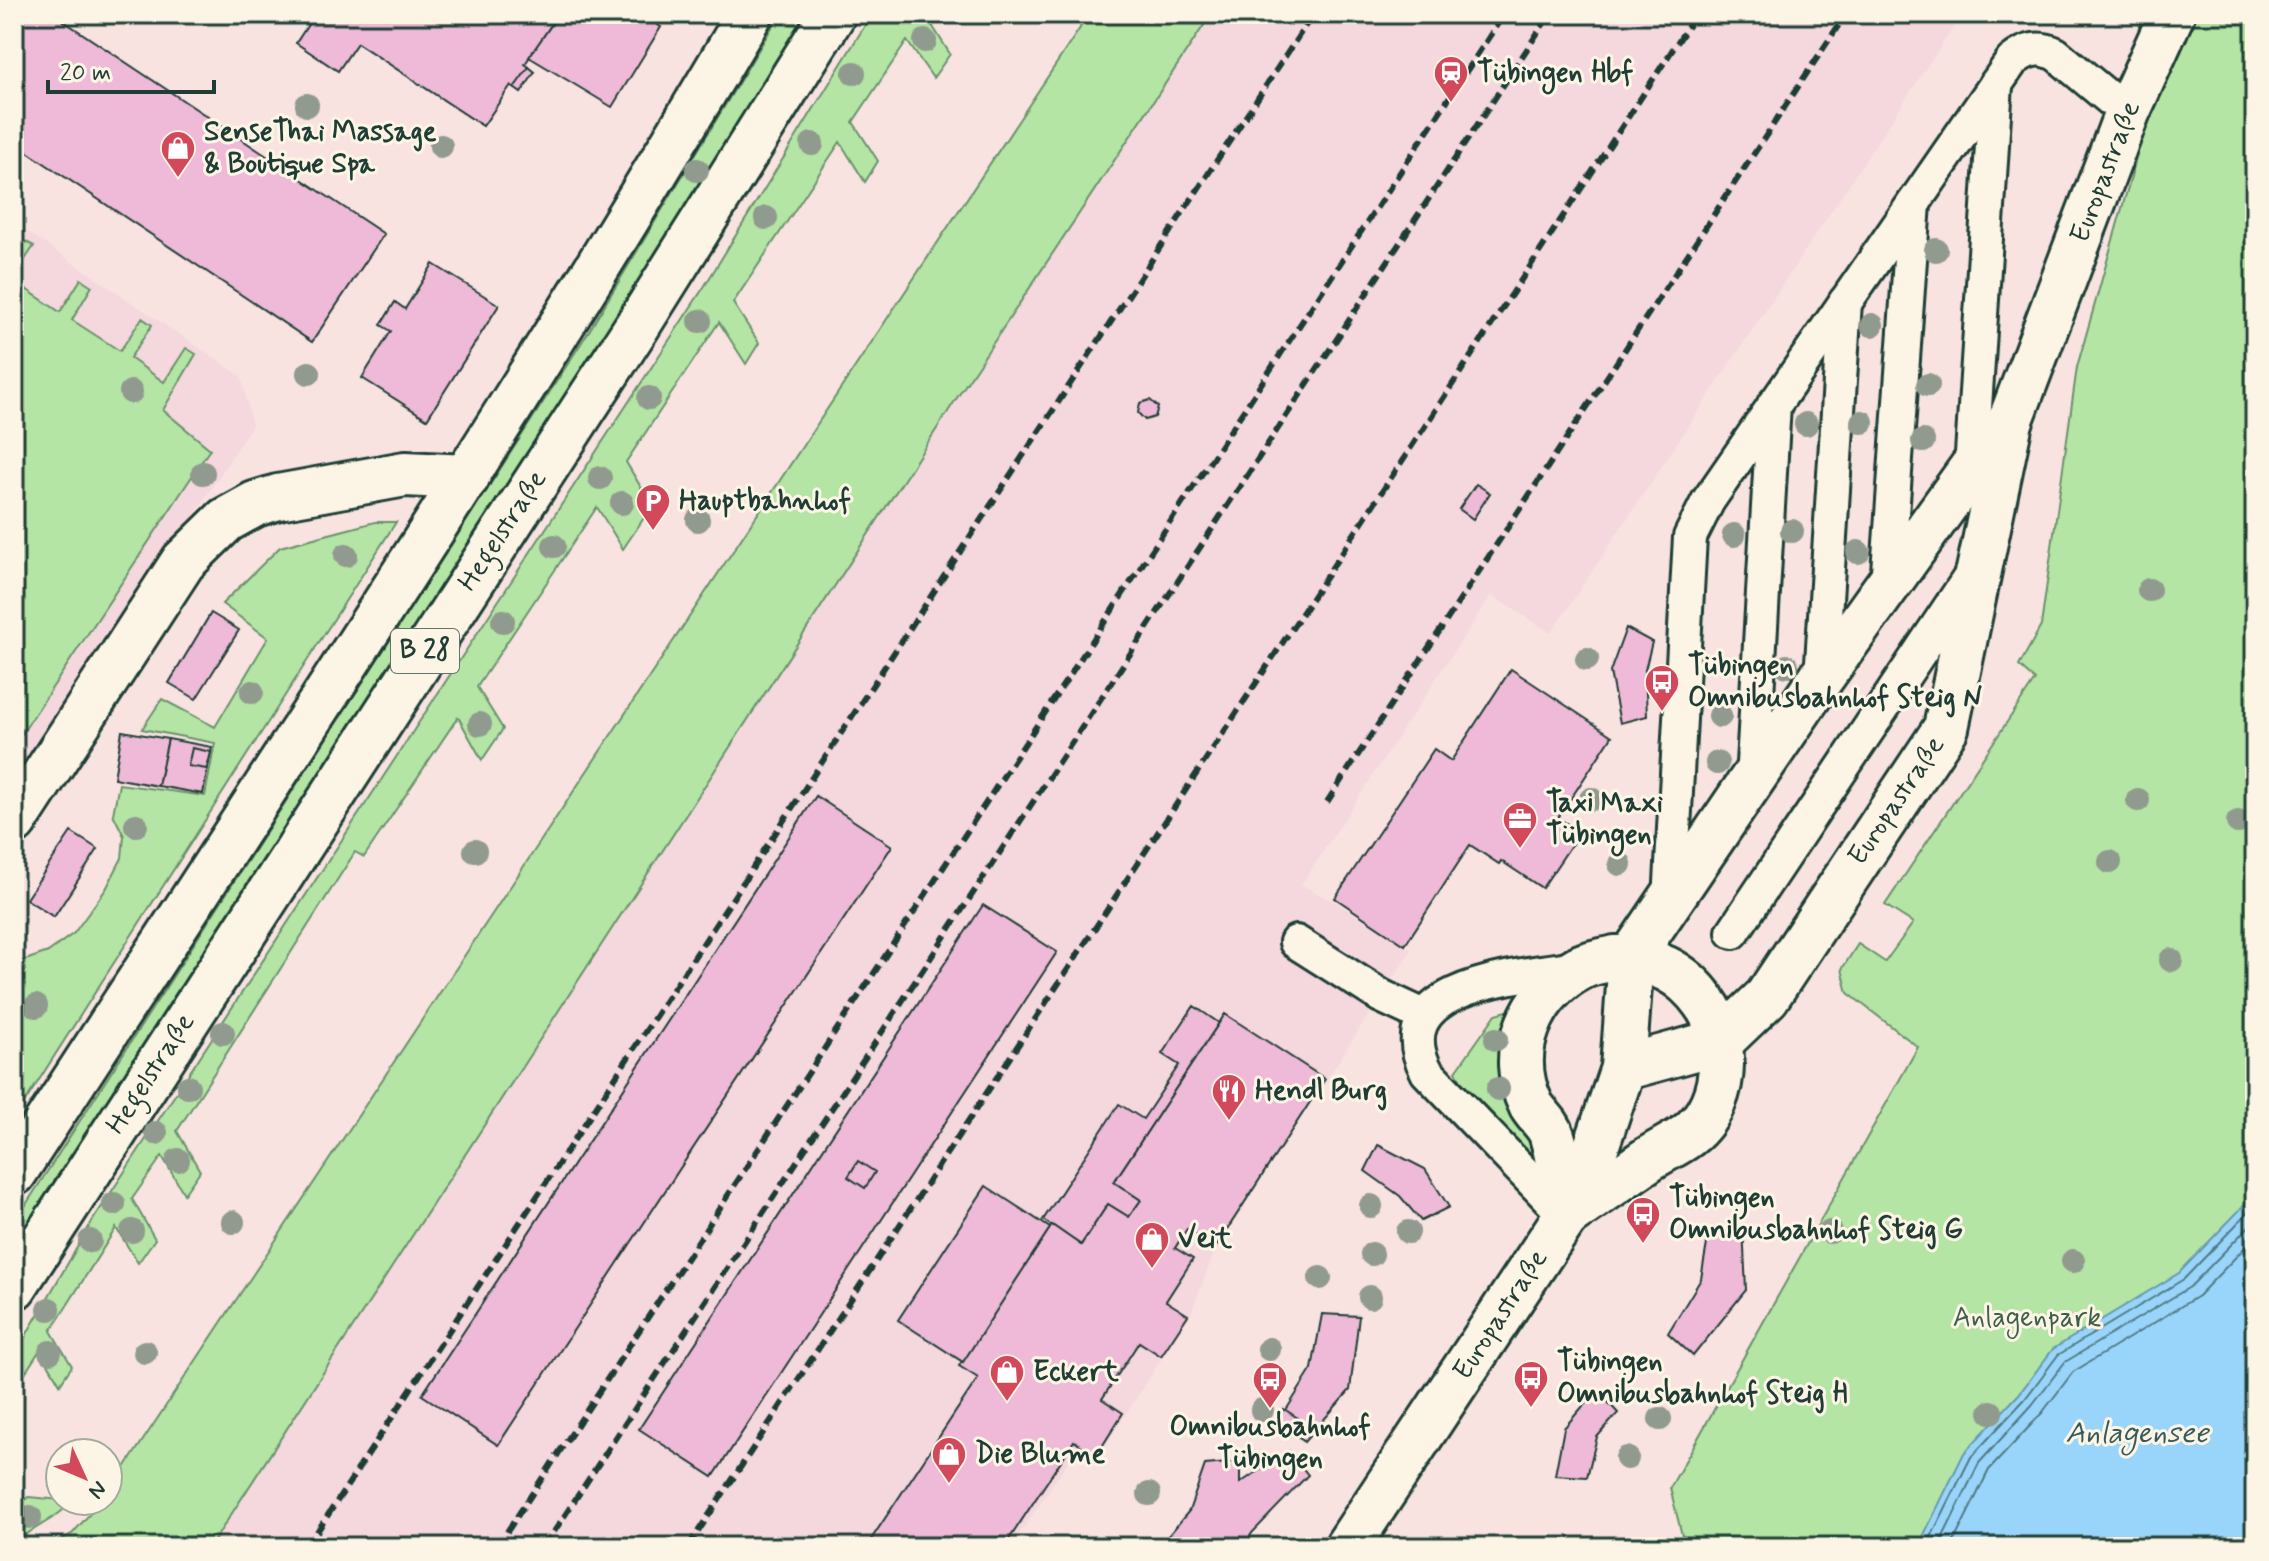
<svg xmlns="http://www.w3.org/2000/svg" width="2269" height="1561" viewBox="0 0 2269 1561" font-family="Mynerve,sans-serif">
	<rect width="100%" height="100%" fill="#f8e3e1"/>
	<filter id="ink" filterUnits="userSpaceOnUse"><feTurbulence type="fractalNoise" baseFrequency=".0125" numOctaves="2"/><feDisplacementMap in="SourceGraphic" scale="16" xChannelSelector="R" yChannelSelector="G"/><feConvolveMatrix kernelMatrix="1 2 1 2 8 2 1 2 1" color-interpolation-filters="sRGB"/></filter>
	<g filter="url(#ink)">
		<!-- built -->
		<g fill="#f5d7de">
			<path d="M1211 14H1962L1551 633 1491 595 1301 885 1335 902 1411 950 1216 1248 1190 1315 1097 1458 1078 1447 1011 1547H210L964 387Z"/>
			<path d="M14 223 241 376 252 425 14 796Z"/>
		</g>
		<!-- green -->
		<g fill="#b4e5a5" stroke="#6a916c" stroke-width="2">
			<path d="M780 14H811L543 437 14 1251V1223L589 331Z"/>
			<path d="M872 14H925L950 54 933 78 907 41 853 122 878 161 865 182 840 142 733 303 759 343 746 364 719 322 626 462 652 506 623 549 597 507 477 687 503 729 482 760 458 717 364 857 355 852 177 1131 200 1171 184 1194 162 1156 132 1199 155 1239 138 1263 116 1228 51 1331 72 1366 60 1384 40 1350 14 1390V1356L93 1220 704 287Z"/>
			<path d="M1084 14H1199L1208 19 964 387 210 1547H50L73 1533 101 1501H108V1493L1080 28Z"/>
			<path d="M2177 14H2255V1547H1685L1670 1488 1918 1047 1848 993 1842 969 1858 944 1885 962 1913 923 1885 905 2035 680 2019 666 2041 626 2077 367Z"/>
			<path d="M22 240 34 246 14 276V253Z"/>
			<path d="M81 279 92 286 72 320 120 351 142 318 152 325 130 358 164 382 186 348 196 354 163 410 210 449 21 735 14 731V281L60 312Z"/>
			<path d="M375 522H396L14 1119V964L48 952 74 933 106 889 122 858 124 836 113 814 119 784 205 796 215 743 142 729 162 699 215 727 268 638 222 604 280 547Z"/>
			<path d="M1507 1011 1512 1012 1538 1146 1536 1159 1464 1088 1456 1071 1496 1014Z"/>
			<path d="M28 1497 74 1501 57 1515 14 1542V1511Z"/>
		</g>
		<!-- water -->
		<path fill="#99d5fa" stroke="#6898ab" stroke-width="2" d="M2255 1194V1547H1918L1964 1453 2019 1394 2053 1349 2179 1273Z"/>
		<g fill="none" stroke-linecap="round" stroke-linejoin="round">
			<!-- shore -->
			<g stroke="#507a83" stroke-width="2">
				<path d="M1926 1547 1971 1457 2025 1399 2058 1355 2184 1279 2255 1205"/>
				<path d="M1938 1547 1979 1463 2032 1405 2065 1362 2190 1287 2255 1220"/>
				<path d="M1951 1547 1989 1470 2042 1413 2073 1372 2198 1296 2255 1237"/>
			</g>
		</g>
		<!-- building -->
		<g fill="#eebad7" stroke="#1f3d34" stroke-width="2">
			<path d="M14 14H53L384 234 312 342 14 143Z"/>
			<path d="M315 14H547L555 19 525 64 529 67 522 78 514 88 511 85 483 126 357 43 338 71 296 43Z"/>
			<path d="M559 14H640L661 27 612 107 529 57Z"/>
			<path d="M529 67 535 72 521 93 514 88Z"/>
			<path d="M433 264 499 305 427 419 362 378 391 331 381 325 395 302 405 309Z"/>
			<path d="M1150 400 1158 407 1155 417 1145 420 1138 413 1140 403Z"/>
			<path d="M1476 484 1490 493 1473 519 1459 509Z"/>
			<path d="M211 613 239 630 196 699 169 683Z"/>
			<path d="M1626 628 1652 642 1645 670 1647 716 1620 723 1610 672Z"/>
			<path d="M1511 669 1612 736 1558 818 1580 832 1542 888 1501 861 1499 864 1470 845 1405 945 1335 898 1434 749 1451 761Z"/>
			<path d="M122 731 168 739 158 786 114 778Z"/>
			<path d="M168 739 212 747 203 794 158 786Z"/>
			<path d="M192 748 211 752 207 769 188 766Z"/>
			<path d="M816 796 892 846 498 1445 422 1395Z"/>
			<path d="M71 832 98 849 54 917 26 899Z"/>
			<path d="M983 905 1057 952 713 1477 639 1429Z"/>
			<path d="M1194 1006 1219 1023 1114 1182 1141 1200 1129 1217 1108 1204 1081 1245 1043 1220 1119 1104 1143 1119 1179 1065 1162 1054Z"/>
			<path d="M1225 1014 1325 1079 1215 1248 1187 1229 1175 1248 1193 1259 1166 1301 1188 1315 1161 1356 1139 1342 1128 1359 1102 1399 1123 1413 1096 1456 1074 1441 1004 1547H866L978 1378 959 1366 1052 1225 1081 1245 1108 1204 1129 1217 1141 1200 1114 1182Z"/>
			<path d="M1378 1145 1425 1169 1449 1207 1421 1221 1400 1196 1365 1171Z"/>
			<path d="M858 1161 875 1172 865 1188 848 1177Z"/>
			<path d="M986 1186 1050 1228 963 1362 898 1320Z"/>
			<path d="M1743 1227 1746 1290 1693 1356 1668 1333 1701 1279 1709 1232Z"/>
			<path d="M1322 1314 1359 1316 1350 1390 1304 1442 1281 1418 1312 1369Z"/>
			<path d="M1597 1390 1618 1413 1597 1437 1587 1477 1555 1475 1564 1428Z"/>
			<path d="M1284 1409 1301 1420 1288 1438 1272 1427Z"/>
			<path d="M1289 1451 1308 1475 1252 1533 1244 1547H1178L1168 1536 1189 1511 1205 1465 1240 1462V1483Z"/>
		</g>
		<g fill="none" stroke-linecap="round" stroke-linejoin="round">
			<!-- service casing -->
			<g stroke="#1f3d34" stroke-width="38">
				<g id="service">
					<path d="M1971 469 1996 84"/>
					<path d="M1887 586 1914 203"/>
					<path d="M1821 678 1845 302"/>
					<path d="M1752 781 1774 404"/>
					<path d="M1670 901 1690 537 1708 501 2012 61C2027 49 2039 46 2056 54L2127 113"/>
					<path d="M1733 932 1972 574"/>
					<path d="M1296 942 1381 996 1424 1016"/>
					<path d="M1566 1216 1427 1072C1380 984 1525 975 1578 967"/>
				</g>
			</g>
			<!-- minor casing -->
			<g stroke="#1f3d34" stroke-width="50">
				<path id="minor" d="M14 822 183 562 226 520 255 504 278 497 405 474 467 477"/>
			</g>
			<!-- tertiary casing -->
			<g stroke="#1f3d34" stroke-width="50">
				<g id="tertiary">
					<path d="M1615 958C1652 957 1683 972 1704 1002 1717 1019 1721 1038 1721 1059 1722 1089 1710 1121 1684 1138 1672 1146 1659 1152 1647 1160 1620 1179 1593 1197 1566 1216 1562 1190 1560 1161 1552 1136 1549 1124 1537 1116 1531 1105 1506 1053 1530 995 1579 968 1590 962 1604 961 1615 958Z"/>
					<path d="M1623 1068 1721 1041 1767 997 1946 728 2010 422 2127 113 2172 14"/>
					<path d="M1347 1547 1566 1216 1593 1156 1623 1068 1631 958 1821 678 1971 469 2010 422"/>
				</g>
			</g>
			<!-- primary casing -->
			<g stroke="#1f3d34" stroke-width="50">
				<g id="primary">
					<path d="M14 1173C264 789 518 409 750 14"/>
					<path d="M14 1287 638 325 833 14"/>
				</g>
			</g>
			<!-- service -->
			<use href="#service" stroke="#fcf5e5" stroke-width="32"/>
			<!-- minor -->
			<use href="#minor" stroke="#fcf5e5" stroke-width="44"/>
			<!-- tertiary -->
			<use href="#tertiary" stroke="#fcf5e5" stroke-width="44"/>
			<!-- primary -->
			<use href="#primary" stroke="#fcf5e5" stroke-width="44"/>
			<!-- rail -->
			<g stroke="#1f3d34" stroke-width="6" stroke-dasharray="12 6" stroke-linecap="butt">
				<path d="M1327 802 1846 14"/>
				<path d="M307 1547 1313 14"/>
				<path d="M497 1547 1504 14"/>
				<path d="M544 1547 1550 14"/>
				<path d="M688 1547 1696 14"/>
			</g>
		</g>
		<!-- trees -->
		<g fill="#919a8e">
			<circle cx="925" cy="41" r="12"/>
			<circle cx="854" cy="73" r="12"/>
			<circle cx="307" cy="105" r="12"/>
			<circle cx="812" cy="144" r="12"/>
			<circle cx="441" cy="146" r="12"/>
			<circle cx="697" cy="170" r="12"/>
			<circle cx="766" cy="218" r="12"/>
			<circle cx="1936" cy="250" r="12"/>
			<circle cx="700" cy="321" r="12"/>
			<circle cx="1872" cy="325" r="12"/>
			<circle cx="309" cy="373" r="12"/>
			<circle cx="1928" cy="385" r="12"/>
			<circle cx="131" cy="392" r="12"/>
			<circle cx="649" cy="398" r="12"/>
			<circle cx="1862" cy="422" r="12"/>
			<circle cx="1806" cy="424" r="12"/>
			<circle cx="1923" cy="441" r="12"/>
			<circle cx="203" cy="473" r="12"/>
			<circle cx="600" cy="478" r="12"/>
			<circle cx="622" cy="503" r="12"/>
			<circle cx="698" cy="520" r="12"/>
			<circle cx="1792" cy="531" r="12"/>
			<circle cx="1734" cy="535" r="12"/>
			<circle cx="554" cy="546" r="12"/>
			<circle cx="1858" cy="552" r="12"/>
			<circle cx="346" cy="555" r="12"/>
			<circle cx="2149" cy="590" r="12"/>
			<circle cx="503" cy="621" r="12"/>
			<circle cx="1587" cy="659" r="12"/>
			<circle cx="1787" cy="666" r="12"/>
			<circle cx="252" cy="692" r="12"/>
			<circle cx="1720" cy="716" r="12"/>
			<circle cx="480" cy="724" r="12"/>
			<circle cx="1717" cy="763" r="12"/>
			<circle cx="1591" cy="799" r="12"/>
			<circle cx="2138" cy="800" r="12"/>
			<circle cx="2238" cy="822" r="12"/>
			<circle cx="136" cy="825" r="12"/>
			<circle cx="475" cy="851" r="12"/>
			<circle cx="2110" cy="862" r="12"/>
			<circle cx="1620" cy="864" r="12"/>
			<circle cx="2171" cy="960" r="12"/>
			<circle cx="36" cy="1006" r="12"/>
			<circle cx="223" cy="1033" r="12"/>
			<circle cx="1496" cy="1039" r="12"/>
			<circle cx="188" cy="1087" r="12"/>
			<circle cx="1498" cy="1089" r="12"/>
			<circle cx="156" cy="1133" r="12"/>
			<circle cx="178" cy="1160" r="12"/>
			<circle cx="114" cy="1204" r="12"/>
			<circle cx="1371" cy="1206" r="12"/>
			<circle cx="233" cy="1222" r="12"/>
			<circle cx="132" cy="1231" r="12"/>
			<circle cx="1408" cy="1232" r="12"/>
			<circle cx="1830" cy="1232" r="12"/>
			<circle cx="90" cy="1241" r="12"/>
			<circle cx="1372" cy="1254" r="12"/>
			<circle cx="2073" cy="1261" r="12"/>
			<circle cx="1320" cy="1278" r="12"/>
			<circle cx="1370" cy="1297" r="12"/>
			<circle cx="49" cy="1309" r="12"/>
			<circle cx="1269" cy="1349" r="12"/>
			<circle cx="50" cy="1352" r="12"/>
			<circle cx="145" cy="1352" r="12"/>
			<circle cx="1262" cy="1410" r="12"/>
			<circle cx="1991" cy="1412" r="12"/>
			<circle cx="1660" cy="1419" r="12"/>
			<circle cx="1627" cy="1458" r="12"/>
			<circle cx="1149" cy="1494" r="12"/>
			<circle cx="30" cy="1517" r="12"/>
		</g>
	</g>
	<!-- icons -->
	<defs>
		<g id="station-pin" transform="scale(1.8)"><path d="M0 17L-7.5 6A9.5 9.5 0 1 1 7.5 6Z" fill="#d1495b" stroke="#fcf5e5"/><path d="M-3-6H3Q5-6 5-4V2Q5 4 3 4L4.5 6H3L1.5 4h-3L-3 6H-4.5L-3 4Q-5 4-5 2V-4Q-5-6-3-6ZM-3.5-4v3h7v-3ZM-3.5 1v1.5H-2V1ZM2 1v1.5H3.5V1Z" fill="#fff"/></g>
		<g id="shop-pin" transform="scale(1.8)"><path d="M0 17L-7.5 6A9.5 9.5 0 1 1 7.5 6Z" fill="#d1495b" stroke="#fcf5e5"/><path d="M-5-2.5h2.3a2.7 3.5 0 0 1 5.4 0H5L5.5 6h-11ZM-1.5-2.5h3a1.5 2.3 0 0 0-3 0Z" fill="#fff"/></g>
		<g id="parking-pin" transform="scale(1.8)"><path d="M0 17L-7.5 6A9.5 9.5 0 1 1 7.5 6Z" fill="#d1495b" stroke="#fcf5e5"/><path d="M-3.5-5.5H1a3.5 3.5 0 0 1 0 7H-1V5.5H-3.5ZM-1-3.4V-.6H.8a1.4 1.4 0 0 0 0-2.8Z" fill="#fff"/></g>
		<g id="bus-pin" transform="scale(1.8)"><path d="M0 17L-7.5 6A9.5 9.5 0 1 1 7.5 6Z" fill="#d1495b" stroke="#fcf5e5"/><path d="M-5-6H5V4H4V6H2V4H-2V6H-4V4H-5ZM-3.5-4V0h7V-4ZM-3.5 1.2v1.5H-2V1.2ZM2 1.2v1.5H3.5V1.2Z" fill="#fff"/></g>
		<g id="office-pin" transform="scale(1.8)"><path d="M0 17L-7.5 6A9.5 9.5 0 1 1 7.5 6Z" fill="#d1495b" stroke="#fcf5e5"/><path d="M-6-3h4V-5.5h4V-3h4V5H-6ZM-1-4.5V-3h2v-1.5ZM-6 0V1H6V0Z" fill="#fff"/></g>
		<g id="restaurant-pin" transform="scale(1.8)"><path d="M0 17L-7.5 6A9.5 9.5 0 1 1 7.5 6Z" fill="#d1495b" stroke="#fcf5e5"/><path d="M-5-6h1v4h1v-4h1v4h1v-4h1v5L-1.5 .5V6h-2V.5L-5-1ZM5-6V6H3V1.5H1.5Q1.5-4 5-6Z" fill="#fff"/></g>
	</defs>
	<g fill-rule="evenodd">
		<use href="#station-pin" x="1451" y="73"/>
		<use href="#shop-pin" x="178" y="148"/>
		<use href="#parking-pin" x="653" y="501"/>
		<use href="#bus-pin" x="1662" y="682"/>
		<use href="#office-pin" x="1520" y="819"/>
		<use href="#restaurant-pin" x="1229" y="1091"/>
		<use href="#bus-pin" x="1643" y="1214"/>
		<use href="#shop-pin" x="1152" y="1239"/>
		<use href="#shop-pin" x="1007" y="1372"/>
		<use href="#bus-pin" x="1531" y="1378"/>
		<use href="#bus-pin" x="1270" y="1379"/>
		<use href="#shop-pin" x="949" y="1454"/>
	</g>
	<g text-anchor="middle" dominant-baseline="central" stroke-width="6" stroke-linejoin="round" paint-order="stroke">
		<!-- shield labels -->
		<rect fill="#fcf5e5" stroke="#617469" stroke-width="2" x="391" y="629" width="68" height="44" rx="6"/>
		<g font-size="26" font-weight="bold" fill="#1f3d34">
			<text x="425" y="651">B 28</text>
		</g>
		<!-- poi labels -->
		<g font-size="28" font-weight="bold" fill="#1f3d34" stroke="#fcf5e5" text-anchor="start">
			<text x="1477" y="73">Tübingen Hbf</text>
			<text x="204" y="132">SenseThai Massage<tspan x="204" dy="32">&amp; Boutique Spa</tspan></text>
			<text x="679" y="501">Hauptbahnhof</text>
			<text x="1688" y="666">Tübingen<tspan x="1688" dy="32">Omnibusbahnhof Steig N</tspan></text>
			<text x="1546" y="803">Taxi Maxi<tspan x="1546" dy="32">Tübingen</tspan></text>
			<text x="1255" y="1091">Hendl Burg</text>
			<text x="1669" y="1198">Tübingen<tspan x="1669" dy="32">Omnibusbahnhof Steig G</tspan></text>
			<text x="1178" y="1239">Veit</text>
			<text x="1557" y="1362">Tübingen<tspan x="1557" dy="32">Omnibusbahnhof Steig H</tspan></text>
			<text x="1033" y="1372">Eckert</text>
			<text x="1270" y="1427" text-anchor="middle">Omnibusbahnhof<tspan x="1270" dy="32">Tübingen</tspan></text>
			<text x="975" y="1454">Die Blume</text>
		</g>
		<!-- street labels -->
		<g font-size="28" fill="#1f3d34" stroke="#fcf5e5">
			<text transform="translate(2106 172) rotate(-69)">Europastraße</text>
			<text transform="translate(503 531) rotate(-57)">Hegelstraße</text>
			<text transform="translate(1897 801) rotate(-56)">Europastraße</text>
			<text transform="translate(151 1074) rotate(-57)">Hegelstraße</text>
			<text transform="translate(1501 1315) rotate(-57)">Europastraße</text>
		</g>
		<!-- park labels -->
		<g font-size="28" fill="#3d5f4b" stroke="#fcf5e5">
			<text x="2027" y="1318">Anlagenpark</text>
		</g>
		<!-- water labels -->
		<g font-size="30" font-style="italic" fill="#375b5c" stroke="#fcf5e5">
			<text x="2137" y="1433">Anlagensee</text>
		</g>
	</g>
	<!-- margin -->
	<rect width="2269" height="1561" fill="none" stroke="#fcf5e5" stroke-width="48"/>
	<rect x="24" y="24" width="2221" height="1513" fill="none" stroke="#1f3d34" stroke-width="3" filter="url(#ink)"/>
	<!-- north arrow -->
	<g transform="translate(84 1477) rotate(134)"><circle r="38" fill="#fcf5e5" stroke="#a4ab9e" stroke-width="2"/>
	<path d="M0-6L14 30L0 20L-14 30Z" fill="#d1495b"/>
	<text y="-12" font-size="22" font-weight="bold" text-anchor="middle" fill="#1f3d34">N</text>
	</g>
	<!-- scale -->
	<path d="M48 80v12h166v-12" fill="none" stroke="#1f3d34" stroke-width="4"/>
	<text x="60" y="80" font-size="24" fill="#1f3d34" stroke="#fcf5e5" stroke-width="6" paint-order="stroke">20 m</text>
</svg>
